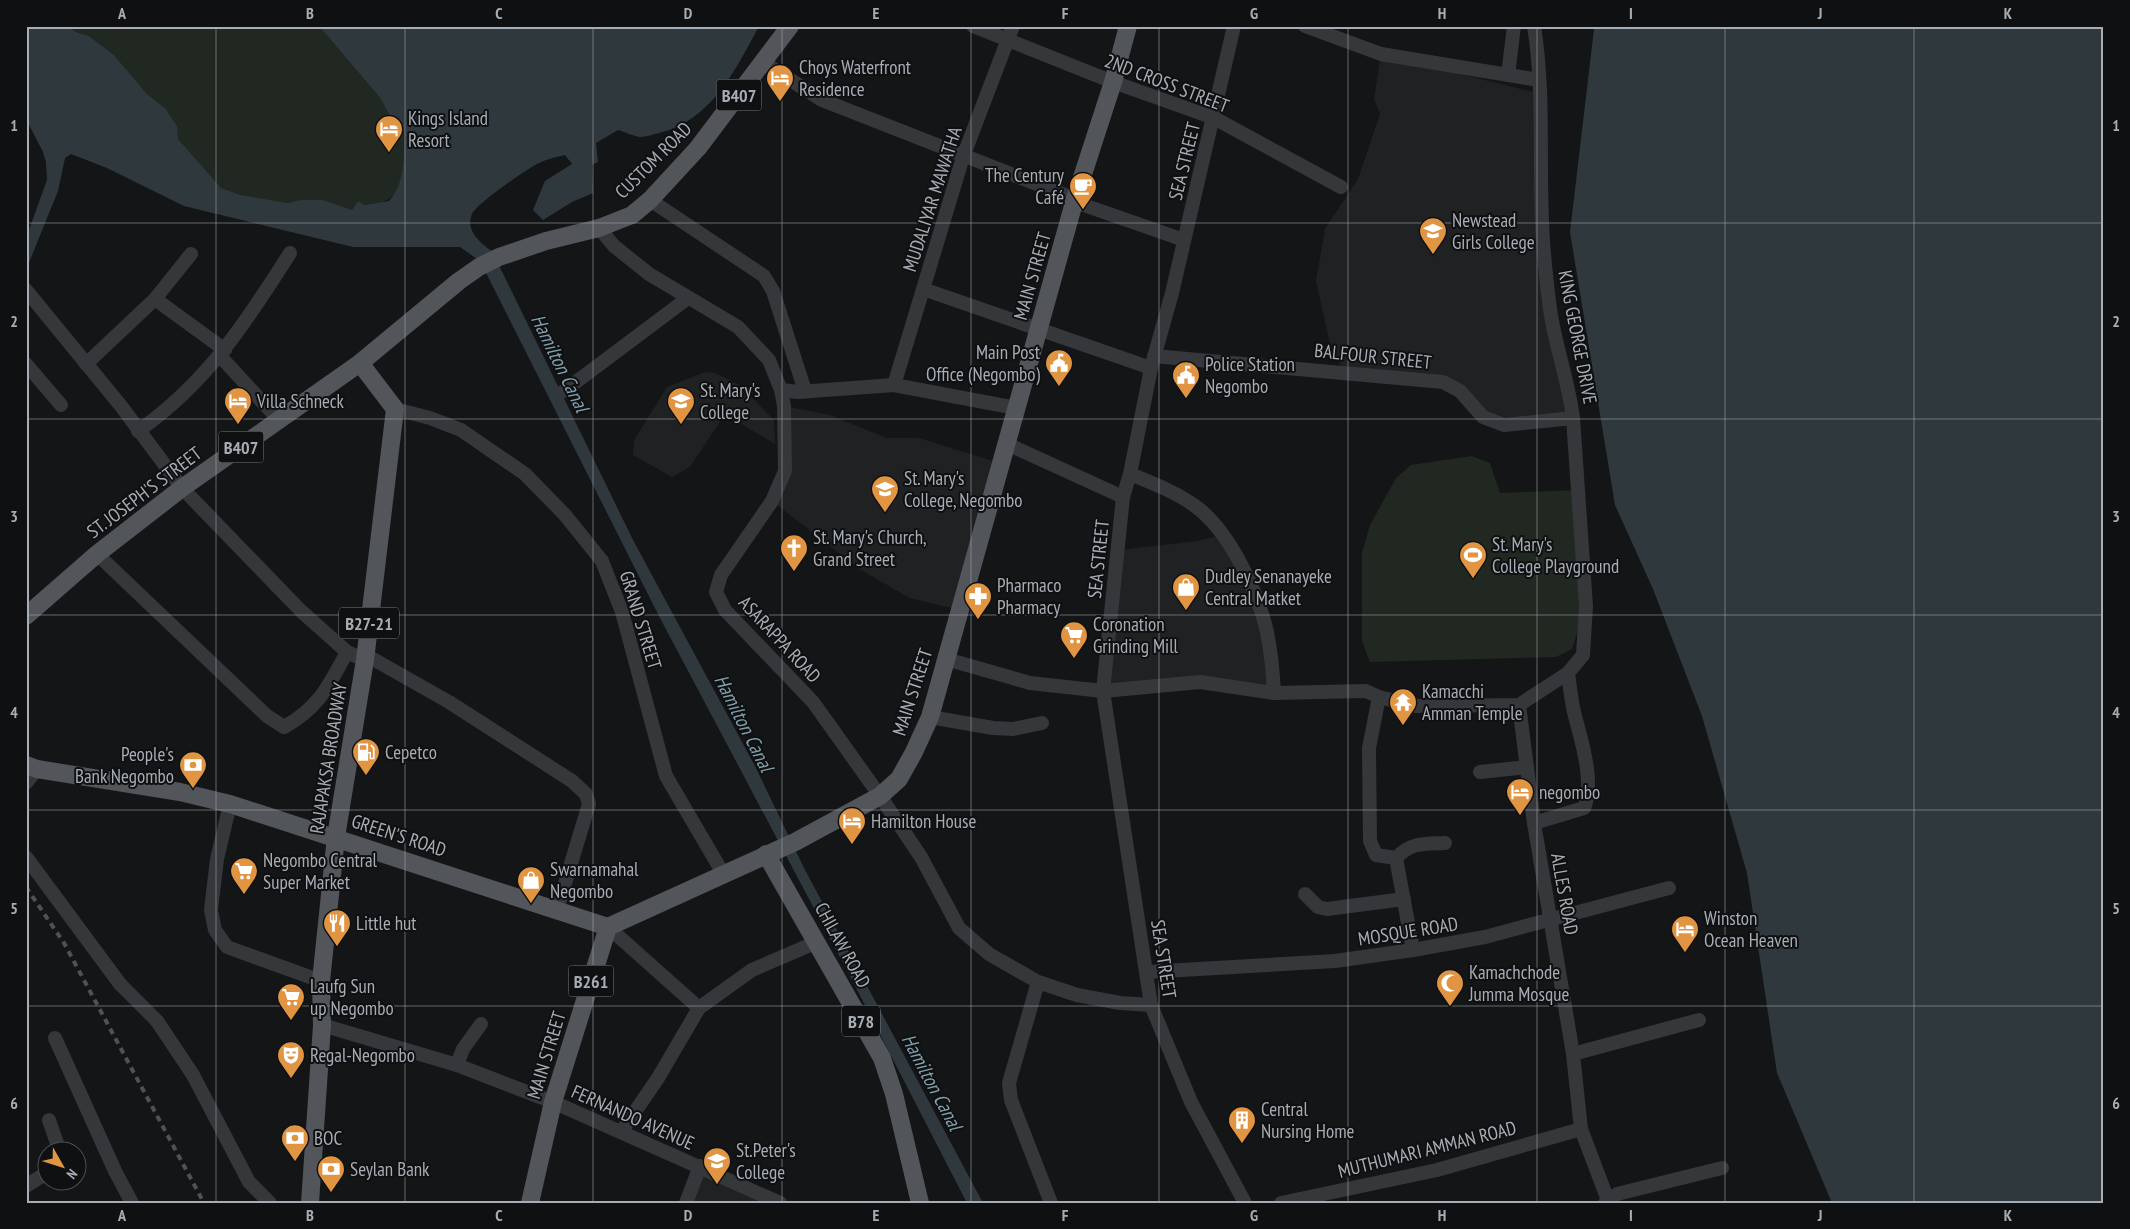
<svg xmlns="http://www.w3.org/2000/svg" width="2130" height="1229" viewBox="0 0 2130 1229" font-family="'PT Sans Narrow',sans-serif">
	<rect width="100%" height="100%" fill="#141516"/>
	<!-- built -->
	<g fill="#202123">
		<path d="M1381 54 1533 92 1552 321 1573 418 1504 425 1460 391 1344 372 1330 344 1316 281 1325 229 1358 179 1380 114 1374 99Z"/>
		<path d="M705 372 715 373 740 385 774 420 775 444 725 414 690 467 672 477 633 455 634 440 667 387Z"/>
		<path d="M784 406 830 415 887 438H919L996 462 956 609 910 598 861 570 772 501 785 471Z"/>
		<path d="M1213 537 1226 538 1254 591 1274 693 1200 682 1103 691 1119 550 1197 541Z"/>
		<path d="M700 1166 780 1203H686Z"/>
	</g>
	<!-- green -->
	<g fill="#212821">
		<path d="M68 26H319L381 99 396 128 404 132C404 156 409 195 380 203 371 206 365 206 358 201L352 210 323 200H302L288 203 241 195 221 188 177 139V126L165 108 147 94 114 55 89 36 76 32Z"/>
		<path d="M1472 456 1490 463 1500 493 1578 490 1586 606 1572 649 1556 657 1370 662 1362 641V553L1370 525 1396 478 1411 465Z"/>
	</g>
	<!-- water -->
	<g fill="#2f393d">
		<path d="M26 26H68L76 32 89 36 114 55 147 94 165 108 177 126 178 139 221 188 241 195 288 203 301 200H323L352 210 358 201 365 205 389 201C406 181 404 157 404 132L396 128 381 99 319 26H759C736 69 711 121 659 133 654 134 646 137 640 137 633 136 625 132 618 130L596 143 598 162 592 165 593 193 572 202 543 220 533 210 545 181 572 164 565 155C557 157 547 159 539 163 528 168 476 204 472 214 465 230 480 243 492 251L633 540 756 768 804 868 983 1203H967L853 982 660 618 480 261 460 247H353L184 206 107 168 71 154 65 158 58 191 26 270V238L47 180 46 162 43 152 26 119Z"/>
		<path d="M1601 26H2104V1203H1832L1777 1073 1747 873 1702 716 1653 589 1615 505 1570 232 1594 29Z"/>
	</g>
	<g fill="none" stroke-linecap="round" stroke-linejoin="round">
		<!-- minor -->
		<g stroke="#36373a" stroke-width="14">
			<path d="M973 26 1113 82 1214 118 1341 187"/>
			<path d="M1234 26 1172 293 1151 368 1130 474 1123 497 1103 691 1151 1005 1191 1102 1245 1203"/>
			<path d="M1305 26 1381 54 1539 80"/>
			<path d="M764 63 822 100 1075 199"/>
			<path d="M1508 75 1514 26"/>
			<path d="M650 200 764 276 773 291 805 391"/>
			<path d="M1075 202 1184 240"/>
			<path d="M599 228 614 246 649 274 738 327 769 360 781 390 784 406 785 471 772 501 721 575 716 592 725 610 813 702 880 796 921 857 959 928 989 954 1038 982 1077 995 1120 1003 1151 1005"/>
			<path d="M923 289 1151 368"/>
			<path d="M26 290 121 406 182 488 301 611 347 652 365 660"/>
			<path d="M155 299 225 350"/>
			<path d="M220 356 279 420"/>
			<path d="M1154 356 1443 382 1460 391 1483 417 1504 425 1573 418"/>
			<path d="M26 364 61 405"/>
			<path d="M86 364 155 299 191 254"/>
			<path d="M894 385 963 157 1013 26"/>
			<path d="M781 390 798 392 894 385 1016 408"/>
			<path d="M564 391 688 298"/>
			<path d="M395 409 430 418 461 430 525 474 565 515 602 561 622 612 666 776 724 875"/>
			<path d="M138 431C206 384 247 321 290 253"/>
			<path d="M1007 444 1123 497"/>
			<path d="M1130 474C1152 483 1176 492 1195 506 1229 530 1258 592 1267 632 1271 652 1273 673 1274 693"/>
			<path d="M97 554 267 716 284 727C319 708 329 685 347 652"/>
			<path d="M366 655 449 702 572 781 586 794 589 804 557 910"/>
			<path d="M946 659 1030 683 1103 691 1200 682 1274 693 1366 691 1379 697 1416 706 1519 705 1568 673 1583 655 1586 606 1573 418C1569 385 1558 354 1552 321 1548 299 1546 276 1544 254 1537 178 1546 101 1534 26"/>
			<path d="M1379 697 1369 748 1370 841 1376 855 1396 858 1413 950"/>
			<path d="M1519 705 1534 823 1573 1054 1581 1129 1609 1203"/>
			<path d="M930 717 993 728 1013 729 1042 723"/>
			<path d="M1480 772 1527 767"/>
			<path d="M26 783 37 769"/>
			<path d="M230 804 217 859 211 910 215 930 227 947 321 981"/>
			<path d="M1534 823 1584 808C1595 781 1581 740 1574 712 1571 700 1570 686 1568 673"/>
			<path d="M26 857 120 984 157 1021 193 1075 249 1182 270 1203"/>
			<path d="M1396 858C1411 842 1424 844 1445 843"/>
			<path d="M1305 894 1318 907 1327 909 1404 899"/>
			<path d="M608 927 699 1008"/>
			<path d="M1147 972 1335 961 1413 950 1485 937 1669 888"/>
			<path d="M1038 982 1009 1083 1011 1100 1051 1203"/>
			<path d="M322 1025 457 1065 553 1102 780 1203"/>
			<path d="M55 1038 115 1171 132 1203"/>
			<path d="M1573 1054 1699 1020"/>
			<path d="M457 1065 463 1049 481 1024"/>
			<path d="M49 1120 60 1152"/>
			<path d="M621 1132 658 1078 699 1008 752 970 817 942"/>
			<path d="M26 1186 48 1172"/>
			<path d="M686 1203 700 1166"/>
			<path d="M1281 1203 1437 1170 1581 1129"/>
			<path d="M1605 1203 1617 1194 1722 1168"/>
		</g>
		<!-- major -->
		<g stroke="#525559" stroke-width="18">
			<path d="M26 616 97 554 182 488 360 363 459 281 479 267 499 257 546 241 599 228 632 215 650 200 698 148 790 26"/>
			<path d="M26 765 37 769 180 792 230 804 608 927"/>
			<path d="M766 854 882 1058 894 1094 920 1203"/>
			<path d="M310 1203 322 1025 321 981 336 837 365 660 395 409 360 363"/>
			<path d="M530 1203 553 1102 608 927 795 842 880 796 899 779 914 752 930 717 1075 199 1113 82 1128 26"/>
		</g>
		<!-- rail -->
		<path stroke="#4f5155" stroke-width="4" stroke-dasharray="6 5" stroke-linecap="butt" d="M26 887 64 943 204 1203"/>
	</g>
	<!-- grid -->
	<path fill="none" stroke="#a7adb5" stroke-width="1" stroke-opacity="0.55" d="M216 26V1203M405 26V1203M593 26V1203M782 26V1203M971 26V1203M1159 26V1203M1348 26V1203M1537 26V1203M1725 26V1203M1914 26V1203M26 223H2104M26 419H2104M26 615H2104M26 810H2104M26 1006H2104"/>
	<!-- icons -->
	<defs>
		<g id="hotel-pin" transform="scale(1.4375)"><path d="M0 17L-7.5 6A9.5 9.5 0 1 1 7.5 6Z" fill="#e19441" stroke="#0f1011"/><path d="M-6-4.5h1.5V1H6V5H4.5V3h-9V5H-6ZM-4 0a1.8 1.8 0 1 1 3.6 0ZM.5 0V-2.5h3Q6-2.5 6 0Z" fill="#fff"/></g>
		<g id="cafe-pin" transform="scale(1.4375)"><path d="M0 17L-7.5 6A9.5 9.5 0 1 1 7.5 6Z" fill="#e19441" stroke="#0f1011"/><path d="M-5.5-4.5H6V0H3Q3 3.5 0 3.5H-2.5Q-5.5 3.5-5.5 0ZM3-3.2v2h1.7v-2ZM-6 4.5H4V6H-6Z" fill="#fff"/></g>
		<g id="school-pin" transform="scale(1.4375)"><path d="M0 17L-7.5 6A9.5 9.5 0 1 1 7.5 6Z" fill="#e19441" stroke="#0f1011"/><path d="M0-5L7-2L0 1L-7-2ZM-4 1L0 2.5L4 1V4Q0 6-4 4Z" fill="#fff"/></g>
		<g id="civic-pin" transform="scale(1.4375)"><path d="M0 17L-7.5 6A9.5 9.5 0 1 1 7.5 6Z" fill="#e19441" stroke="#0f1011"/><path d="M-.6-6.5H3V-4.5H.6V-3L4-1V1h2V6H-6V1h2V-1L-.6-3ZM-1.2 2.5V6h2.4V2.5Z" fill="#fff"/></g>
		<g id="university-pin" transform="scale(1.4375)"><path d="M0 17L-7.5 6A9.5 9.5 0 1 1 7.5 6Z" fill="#e19441" stroke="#0f1011"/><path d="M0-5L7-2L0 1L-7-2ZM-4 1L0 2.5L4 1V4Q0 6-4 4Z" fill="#fff"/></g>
		<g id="church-pin" transform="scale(1.4375)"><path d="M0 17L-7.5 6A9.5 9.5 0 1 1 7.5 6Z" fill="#e19441" stroke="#0f1011"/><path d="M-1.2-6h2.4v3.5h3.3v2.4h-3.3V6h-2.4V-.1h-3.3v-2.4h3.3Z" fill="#fff"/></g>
		<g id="stadium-pin" transform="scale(1.4375)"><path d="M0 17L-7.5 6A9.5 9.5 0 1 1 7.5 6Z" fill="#e19441" stroke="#0f1011"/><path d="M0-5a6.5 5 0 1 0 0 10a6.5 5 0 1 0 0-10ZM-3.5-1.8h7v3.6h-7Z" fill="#fff"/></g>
		<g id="shop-pin" transform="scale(1.4375)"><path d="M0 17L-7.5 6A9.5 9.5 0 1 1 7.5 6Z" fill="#e19441" stroke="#0f1011"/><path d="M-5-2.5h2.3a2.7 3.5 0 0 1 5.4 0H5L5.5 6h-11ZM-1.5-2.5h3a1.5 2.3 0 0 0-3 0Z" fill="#fff"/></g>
		<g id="pharmacy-pin" transform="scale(1.4375)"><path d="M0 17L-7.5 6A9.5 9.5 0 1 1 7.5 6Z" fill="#e19441" stroke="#0f1011"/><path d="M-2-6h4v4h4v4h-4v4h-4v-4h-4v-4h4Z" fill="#fff"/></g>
		<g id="supermarket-pin" transform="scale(1.4375)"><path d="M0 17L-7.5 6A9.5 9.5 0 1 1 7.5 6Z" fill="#e19441" stroke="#0f1011"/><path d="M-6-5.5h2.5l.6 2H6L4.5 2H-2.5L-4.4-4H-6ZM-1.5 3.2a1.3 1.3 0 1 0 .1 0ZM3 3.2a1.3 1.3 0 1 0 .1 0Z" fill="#fff"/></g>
		<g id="temple-pin" transform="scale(1.4375)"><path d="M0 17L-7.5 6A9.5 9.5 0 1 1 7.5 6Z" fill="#e19441" stroke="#0f1011"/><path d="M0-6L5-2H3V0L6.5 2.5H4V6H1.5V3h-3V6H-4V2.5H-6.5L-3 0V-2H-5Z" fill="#fff"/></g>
		<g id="fuel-pin" transform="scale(1.4375)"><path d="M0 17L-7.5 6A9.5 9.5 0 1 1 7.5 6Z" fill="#e19441" stroke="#0f1011"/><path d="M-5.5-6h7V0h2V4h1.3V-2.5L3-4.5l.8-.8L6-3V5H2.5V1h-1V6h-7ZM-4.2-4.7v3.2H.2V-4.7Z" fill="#fff"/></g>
		<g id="bank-pin" transform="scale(1.4375)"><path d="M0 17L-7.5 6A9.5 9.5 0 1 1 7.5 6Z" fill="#e19441" stroke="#0f1011"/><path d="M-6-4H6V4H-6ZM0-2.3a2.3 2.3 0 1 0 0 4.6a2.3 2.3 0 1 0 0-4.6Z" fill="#fff"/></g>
		<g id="restaurant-pin" transform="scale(1.4375)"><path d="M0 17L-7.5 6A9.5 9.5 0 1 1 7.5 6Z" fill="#e19441" stroke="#0f1011"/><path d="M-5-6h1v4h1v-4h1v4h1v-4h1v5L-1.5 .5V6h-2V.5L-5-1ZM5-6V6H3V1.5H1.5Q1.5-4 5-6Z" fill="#fff"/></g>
		<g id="mosque-pin" transform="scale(1.4375)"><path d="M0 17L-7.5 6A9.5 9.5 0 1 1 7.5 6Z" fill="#e19441" stroke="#0f1011"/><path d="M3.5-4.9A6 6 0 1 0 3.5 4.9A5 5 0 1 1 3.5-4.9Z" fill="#fff"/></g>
		<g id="theatre-pin" transform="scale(1.4375)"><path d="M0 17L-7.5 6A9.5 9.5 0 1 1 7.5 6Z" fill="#e19441" stroke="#0f1011"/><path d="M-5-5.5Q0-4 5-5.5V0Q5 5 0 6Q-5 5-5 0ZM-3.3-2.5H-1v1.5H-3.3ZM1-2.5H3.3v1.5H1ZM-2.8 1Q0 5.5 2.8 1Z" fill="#fff"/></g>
		<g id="building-pin" transform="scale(1.4375)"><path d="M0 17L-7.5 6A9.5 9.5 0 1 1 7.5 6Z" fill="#e19441" stroke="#0f1011"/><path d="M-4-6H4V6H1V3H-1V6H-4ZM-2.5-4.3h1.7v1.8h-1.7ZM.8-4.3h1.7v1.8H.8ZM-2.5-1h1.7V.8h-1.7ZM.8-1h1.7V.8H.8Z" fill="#fff"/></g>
	</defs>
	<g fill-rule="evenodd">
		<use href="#hotel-pin" x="780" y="78"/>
		<use href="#hotel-pin" x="389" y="129"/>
		<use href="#cafe-pin" x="1083" y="186"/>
		<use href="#school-pin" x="1433" y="231"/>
		<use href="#civic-pin" x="1059" y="363"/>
		<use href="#civic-pin" x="1186" y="375"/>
		<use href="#hotel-pin" x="238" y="401"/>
		<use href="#university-pin" x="681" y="401"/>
		<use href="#university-pin" x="885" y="489"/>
		<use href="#church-pin" x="794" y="548"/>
		<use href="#stadium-pin" x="1473" y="555"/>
		<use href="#shop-pin" x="1186" y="587"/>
		<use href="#pharmacy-pin" x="978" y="596"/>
		<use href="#supermarket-pin" x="1074" y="635"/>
		<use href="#temple-pin" x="1403" y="702"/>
		<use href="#fuel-pin" x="366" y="752"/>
		<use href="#bank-pin" x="193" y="765"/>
		<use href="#hotel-pin" x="1520" y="792"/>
		<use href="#hotel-pin" x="852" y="821"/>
		<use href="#supermarket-pin" x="244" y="871"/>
		<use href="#shop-pin" x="531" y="880"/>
		<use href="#restaurant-pin" x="337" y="923"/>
		<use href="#hotel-pin" x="1685" y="929"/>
		<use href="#mosque-pin" x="1450" y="983"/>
		<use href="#supermarket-pin" x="291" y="997"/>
		<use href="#theatre-pin" x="291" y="1055"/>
		<use href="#building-pin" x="1242" y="1120"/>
		<use href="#bank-pin" x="295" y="1138"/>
		<use href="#school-pin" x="717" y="1161"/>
		<use href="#bank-pin" x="331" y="1169"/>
	</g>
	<g text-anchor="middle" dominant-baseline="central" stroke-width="4" stroke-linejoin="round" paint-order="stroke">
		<!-- shield labels -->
		<g fill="#0f1011" stroke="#797e84" stroke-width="1">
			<rect x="716.5" y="79.5" width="45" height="31" rx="4"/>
			<rect x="218.5" y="431.5" width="45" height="31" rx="4"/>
			<rect x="339" y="607.5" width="60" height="31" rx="4"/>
			<rect x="568.5" y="965.5" width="45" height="31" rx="4"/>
			<rect x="842" y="1005.5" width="38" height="31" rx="4"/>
		</g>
		<g font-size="18" font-weight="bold" fill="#a7adb5">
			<text x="739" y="95">B407</text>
			<text x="241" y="447">B407</text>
			<text x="369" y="623">B27-21</text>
			<text x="591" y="981">B261</text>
			<text x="861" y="1021">B78</text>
		</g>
		<!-- poi labels -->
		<g font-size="19" fill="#a7adb5" stroke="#0f1011" text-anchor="start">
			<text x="799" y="67">Choys Waterfront<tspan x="799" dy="22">Residence</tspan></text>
			<text x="408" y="118">Kings Island<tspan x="408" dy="22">Resort</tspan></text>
			<text x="1064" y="175" text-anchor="end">The Century<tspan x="1064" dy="22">Café</tspan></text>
			<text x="1452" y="220">Newstead<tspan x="1452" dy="22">Girls College</tspan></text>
			<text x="1040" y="352" text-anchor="end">Main Post<tspan x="1040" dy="22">Office (Negombo)</tspan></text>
			<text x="1205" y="364">Police Station<tspan x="1205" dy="22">Negombo</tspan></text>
			<text x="700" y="390">St. Mary's<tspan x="700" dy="22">College</tspan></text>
			<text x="257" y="401">Villa Schneck</text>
			<text x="904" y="478">St. Mary's<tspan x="904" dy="22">College, Negombo</tspan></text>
			<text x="813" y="537">St. Mary's Church,<tspan x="813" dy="22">Grand Street</tspan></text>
			<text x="1492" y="544">St. Mary's<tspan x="1492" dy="22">College Playground</tspan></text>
			<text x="1205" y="576">Dudley Senanayeke<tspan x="1205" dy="22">Central Matket</tspan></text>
			<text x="997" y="585">Pharmaco<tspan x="997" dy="22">Pharmacy</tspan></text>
			<text x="1093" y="624">Coronation<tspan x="1093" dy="22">Grinding Mill</tspan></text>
			<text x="1422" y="691">Kamacchi<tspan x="1422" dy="22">Amman Temple</tspan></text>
			<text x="385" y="752">Cepetco</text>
			<text x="174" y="754" text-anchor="end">People's<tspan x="174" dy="22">Bank Negombo</tspan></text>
			<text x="1539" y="792">negombo</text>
			<text x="871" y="821">Hamilton House</text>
			<text x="263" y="860">Negombo Central<tspan x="263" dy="22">Super Market</tspan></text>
			<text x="550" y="869">Swarnamahal<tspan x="550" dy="22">Negombo</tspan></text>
			<text x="1704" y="918">Winston<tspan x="1704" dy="22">Ocean Heaven</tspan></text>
			<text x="356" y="923">Little hut</text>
			<text x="1469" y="972">Kamachchode<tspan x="1469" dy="22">Jumma Mosque</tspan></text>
			<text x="310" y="986">Laufg Sun<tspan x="310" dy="22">up Negombo</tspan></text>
			<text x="310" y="1055">Regal-Negombo</text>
			<text x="1261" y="1109">Central<tspan x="1261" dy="22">Nursing Home</tspan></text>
			<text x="314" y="1138">BOC</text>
			<text x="736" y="1150">St.Peter's<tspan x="736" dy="22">College</tspan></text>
			<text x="350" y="1169">Seylan Bank</text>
		</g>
		<!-- street labels -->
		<g font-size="19" fill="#a7adb5" stroke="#0f1011">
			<text transform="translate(1167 83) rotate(21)">2ND CROSS STREET</text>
			<text transform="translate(653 160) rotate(-45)">CUSTOM ROAD</text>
			<text transform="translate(1184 161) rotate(-76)">SEA STREET</text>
			<text transform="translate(932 199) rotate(-72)">MUDALIYAR MAWATHA</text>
			<text transform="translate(1032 276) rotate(-74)">MAIN STREET</text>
			<text transform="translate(1578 337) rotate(79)">KING GEORGE DRIVE</text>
			<text transform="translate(1373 356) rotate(6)">BALFOUR STREET</text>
			<text transform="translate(144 492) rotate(-37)">ST. JOSEPH'S STREET</text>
			<text transform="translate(1098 559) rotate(-84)">SEA STREET</text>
			<text transform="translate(641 620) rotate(73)">GRAND STREET</text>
			<text transform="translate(780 639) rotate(47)">ASARAPPA ROAD</text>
			<text transform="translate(912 692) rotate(-72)">MAIN STREET</text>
			<text transform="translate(328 758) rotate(-81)">RAJAPAKSA BROADWAY</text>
			<text transform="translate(399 835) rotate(18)">GREEN'S ROAD</text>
			<text transform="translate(1565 894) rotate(80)">ALLES ROAD</text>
			<text transform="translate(1408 931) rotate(-9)">MOSQUE ROAD</text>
			<text transform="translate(843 945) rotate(61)">CHILAW ROAD</text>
			<text transform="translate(1164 959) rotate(81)">SEA STREET</text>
			<text transform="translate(546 1055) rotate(-73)">MAIN STREET</text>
			<text transform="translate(633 1117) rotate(24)">FERNANDO AVENUE</text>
			<text transform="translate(1427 1149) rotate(-14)">MUTHUMARI AMMAN ROAD</text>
		</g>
		<!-- water labels -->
		<g font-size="20" font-style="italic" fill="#819fad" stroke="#0f1011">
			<text transform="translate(560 363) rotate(64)">Hamilton Canal</text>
			<text transform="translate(744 723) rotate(63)">Hamilton Canal</text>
			<text transform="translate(932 1082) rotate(62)">Hamilton Canal</text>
		</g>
	</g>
	<!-- border -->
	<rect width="2130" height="1229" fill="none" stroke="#0f1011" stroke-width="55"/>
	<!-- north arrow -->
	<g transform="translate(62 1166) rotate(129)"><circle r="24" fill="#0f1011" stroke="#4c4f53"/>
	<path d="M0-4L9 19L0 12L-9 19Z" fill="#e19441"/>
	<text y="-8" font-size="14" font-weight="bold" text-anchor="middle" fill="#a7adb5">N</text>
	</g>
	<rect x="28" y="28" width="2074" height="1174" fill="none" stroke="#a7adb5" stroke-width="2"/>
	<g font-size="16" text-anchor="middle" font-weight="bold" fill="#a7adb5">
		<text x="122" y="19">A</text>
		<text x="310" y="19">B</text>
		<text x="499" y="19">C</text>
		<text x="688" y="19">D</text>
		<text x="876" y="19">E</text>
		<text x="1065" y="19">F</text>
		<text x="1254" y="19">G</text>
		<text x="1442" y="19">H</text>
		<text x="1631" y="19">I</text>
		<text x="1820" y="19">J</text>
		<text x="2008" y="19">K</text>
		<text x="14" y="131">1</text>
		<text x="2116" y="131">1</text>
		<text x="14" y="327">2</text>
		<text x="2116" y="327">2</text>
		<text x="14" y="522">3</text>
		<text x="2116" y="522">3</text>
		<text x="14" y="718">4</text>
		<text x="2116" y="718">4</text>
		<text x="14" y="914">5</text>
		<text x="2116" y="914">5</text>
		<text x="14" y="1109">6</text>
		<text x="2116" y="1109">6</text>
		<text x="122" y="1221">A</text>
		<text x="310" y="1221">B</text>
		<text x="499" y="1221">C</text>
		<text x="688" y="1221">D</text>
		<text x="876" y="1221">E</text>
		<text x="1065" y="1221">F</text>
		<text x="1254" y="1221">G</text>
		<text x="1442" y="1221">H</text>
		<text x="1631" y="1221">I</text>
		<text x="1820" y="1221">J</text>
		<text x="2008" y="1221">K</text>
	</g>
</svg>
